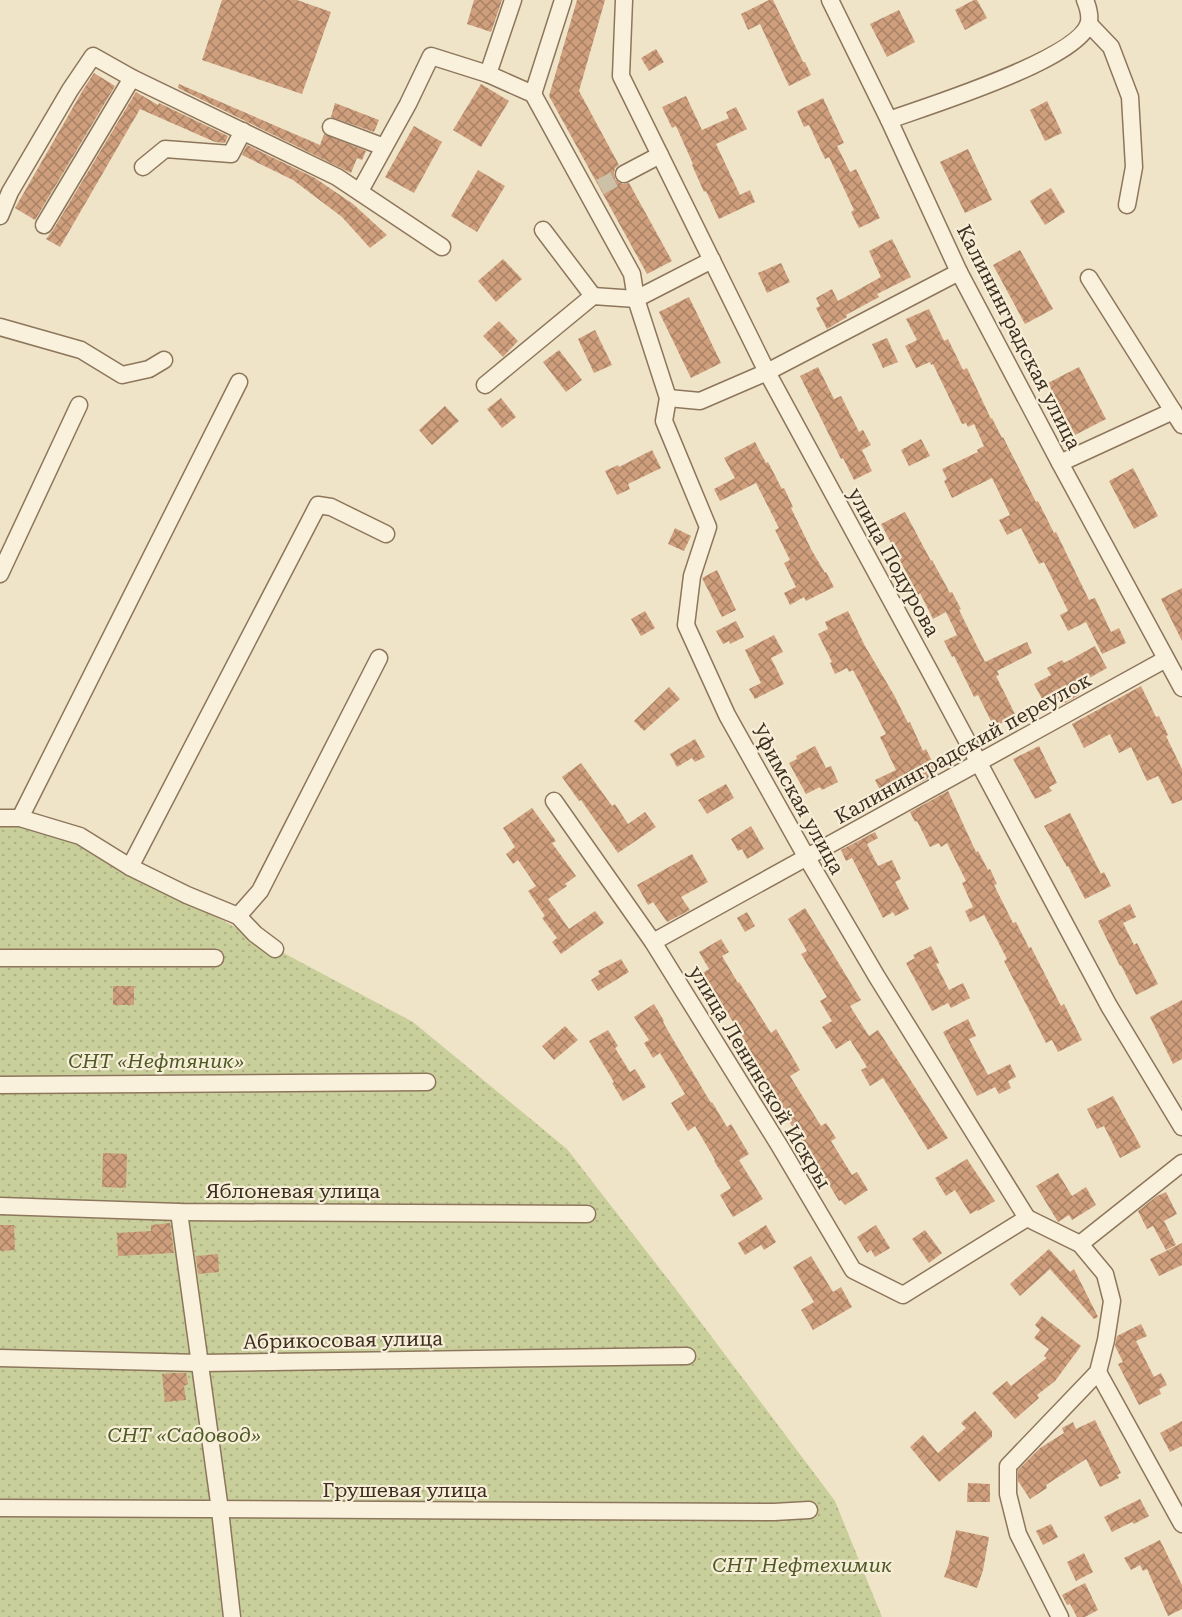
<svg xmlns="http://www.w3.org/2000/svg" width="1182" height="1617" viewBox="0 0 1182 1617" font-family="'Roboto Serif',serif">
	<defs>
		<pattern id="garden-dots" width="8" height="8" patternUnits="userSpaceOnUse" patternTransform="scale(1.5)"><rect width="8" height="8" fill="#c9cf9b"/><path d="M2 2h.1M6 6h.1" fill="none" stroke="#aeb285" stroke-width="1.8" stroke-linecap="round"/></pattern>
		<pattern id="building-cross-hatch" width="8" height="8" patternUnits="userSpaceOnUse" patternTransform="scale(1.5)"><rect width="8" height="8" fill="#cf9f7d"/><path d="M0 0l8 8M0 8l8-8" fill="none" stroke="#a98266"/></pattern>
	</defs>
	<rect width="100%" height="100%" fill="#f0e4c8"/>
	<!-- garden -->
	<path fill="url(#garden-dots)" d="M0 823 34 826 64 836 413 1022 567 1149 678 1292 835 1501 882 1617H0Z"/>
	<!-- building -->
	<g fill="url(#building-cross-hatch)">
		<path d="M222 0H297L331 12 302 94 202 60Z"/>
		<path d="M474 0H502L491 32 467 24Z"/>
		<path d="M577 0H605L579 91 619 165 615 168 614 173 615 179 623 184 629 183 672 261 647 274 549 96Z"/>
		<path d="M769 0H773L803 62H805L811 75 789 86 760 24 748 30 741 14Z"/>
		<path d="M974 0H977L987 18 965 30 955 10Z"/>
		<path d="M899 10 915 42 887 57 870 24Z"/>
		<path d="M656 49 664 62 649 71 641 58Z"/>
		<path d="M94 73 115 86 35 220 15 208 83 90Z"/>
		<path d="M179 84 320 145 324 134 366 151 362 160 357 158 351 173 178 88Z"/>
		<path d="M481 84 509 101 481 147 453 130Z"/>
		<path d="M136 92 158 105 159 103 228 136 225 143 215 142 140 109 60 247 46 239 53 230Z"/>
		<path d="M686 96 702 130 729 118 726 112 736 107 747 129 716 144 740 195 750 190 755 202 719 219 706 191 704 192 692 165 693 164 676 126 672 128 662 107Z"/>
		<path d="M823 98 844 143 837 146 850 172 856 169 880 218 859 228 851 212 854 210 829 157 825 159 809 125 804 127 797 111Z"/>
		<path d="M1047 101 1062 133 1045 141 1030 110Z"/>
		<path d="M335 103 379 120 374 132 331 117Z"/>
		<path d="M414 126 442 142 414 193 385 177Z"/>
		<path d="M247 145 315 178 353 204 387 235 370 248 342 217 293 180 242 155Z"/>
		<path d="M968 149 992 200 965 213 940 162Z"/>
		<path d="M478 170 505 186 477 232 451 216Z"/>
		<path d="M1051 188 1065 212 1045 225 1030 201Z"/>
		<path d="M892 239 911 277 877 294 879 297 846 315 847 317 827 329 816 308 820 306 816 298 832 289 838 301 881 277 869 251Z"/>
		<path d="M1020 250 1053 309 1025 324 993 265Z"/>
		<path d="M503 259 522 279 496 302 478 281Z"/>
		<path d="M781 263 790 282 767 293 758 273Z"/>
		<path d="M689 297 721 363 691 378 659 312Z"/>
		<path d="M929 309 944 341 948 339 963 370 967 368 991 419 992 418 1002 438 1003 437 1036 502 1038 501 1054 533 1056 532 1089 600 1095 598 1111 632 1119 628 1126 643 1102 654 1086 622 1068 631 1060 615 1068 611 1044 562 1039 564 1021 528 1007 535 999 520 1010 515 992 478 952 498 944 481 947 479 942 469 978 452 977 450 984 446 974 424 968 427 966 423 962 424 933 364 931 365 930 362 916 368 905 346 917 340 906 319Z"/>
		<path d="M499 321 518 341 503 357 483 336Z"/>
		<path d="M595 330 612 365 594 373 578 339Z"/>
		<path d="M887 338 898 362 883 368 872 344Z"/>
		<path d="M559 350 582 380 566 392 543 362Z"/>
		<path d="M818 367 834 399 841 396 859 432 863 430 871 445 862 450 872 471 854 480 843 458 841 459 800 376Z"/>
		<path d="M1079 367 1106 419 1075 435 1048 383Z"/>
		<path d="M501 398 516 417 502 428 487 409Z"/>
		<path d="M445 406 459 421 432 445 419 430Z"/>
		<path d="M921 439 930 456 909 466 901 450Z"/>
		<path d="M755 442 766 463 768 462 782 489 784 488 793 507 791 508 811 549 825 573 826 572 834 587 806 601 804 597 790 605 784 593 796 587 784 563 790 560 775 530 779 528 756 483 720 501 714 489 735 478 724 458Z"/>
		<path d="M652 450 661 468 628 484 630 489 617 495 605 471 618 465 619 467Z"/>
		<path d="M1133 468 1158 516 1134 529 1109 481Z"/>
		<path d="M905 512 931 561 932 560 950 593 952 592 961 609 959 610 985 662 1027 642 1032 653 997 671 999 675 996 676 1016 716 994 727 978 695 974 697 954 656 952 657 944 641 957 635 946 612 933 619 920 593 918 595 881 524Z"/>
		<path d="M675 528 691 536 684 551 668 544Z"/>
		<path d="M717 570 736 610 722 617 702 578Z"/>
		<path d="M1182 588V641L1161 599Z"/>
		<path d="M645 611 655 628 641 636 631 619Z"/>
		<path d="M848 611 865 646 894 695 908 723 910 722 923 751 926 749 938 773 901 793 899 790 884 798 875 780 896 770 880 737 886 734 853 670 849 672 847 668 835 674 830 663 832 662 818 634 828 629 825 622Z"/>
		<path d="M736 621 744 637 730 644 729 641 723 644 716 631Z"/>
		<path d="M774 635 783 652 771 658 784 684 755 699 749 689 761 683 745 650Z"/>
		<path d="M1095 646 1107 668 1075 686 1079 695 1065 703 1063 699 1047 708 1034 684 1051 675 1047 668 1062 660 1064 663Z"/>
		<path d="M1141 686 1156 717 1159 716 1168 735 1166 736 1182 769V800L1172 804 1158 776 1147 781 1131 747 1119 753 1110 734 1084 748 1072 724Z"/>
		<path d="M669 687 680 699 644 731 634 721Z"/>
		<path d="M695 739 705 757 695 762 692 758 677 767 670 754Z"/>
		<path d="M815 746 826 768 831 766 838 782 822 790 820 787 806 794 789 763 797 759 796 756Z"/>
		<path d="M1039 746 1057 783 1049 787 1052 791 1035 799 1013 759Z"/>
		<path d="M581 763 612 806 615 804 628 824 645 812 656 827 618 853 581 800 579 801 562 777Z"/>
		<path d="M726 784 734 798 707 814 698 800Z"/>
		<path d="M948 791 976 852 978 851 988 870 990 869 997 884 994 885 1013 923 1016 922 1029 948 1031 947 1061 1006 1064 1004 1082 1040 1058 1052 1052 1040 1046 1043 1004 961 1007 959 984 915 970 922 965 911 973 907 962 883 966 881 947 843 941 847 939 843 930 847 917 821 915 822 910 812Z"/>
		<path d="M532 808 556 841 552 843 576 876 565 884 567 886 548 899 569 929 595 911 604 923 561 954 552 942 557 938 542 918 545 916 528 891 536 886 518 860 513 864 506 854 515 847 503 828Z"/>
		<path d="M1070 813 1101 874 1104 872 1111 886 1085 899 1068 866 1067 867 1044 826Z"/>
		<path d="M751 826 764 849 747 859 742 849 738 851 731 839Z"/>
		<path d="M875 832 878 838 867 844 878 866 892 860 901 879 895 882 909 909 895 916 893 912 883 918 852 858 846 861 841 850Z"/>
		<path d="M692 854 708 882 681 897 690 910 667 922 653 902 648 905 637 885Z"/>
		<path d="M1130 904 1136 917 1123 923 1134 945 1137 943 1158 984 1136 995 1121 965 1120 966 1098 921Z"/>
		<path d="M805 908 861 1000 850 1006 869 1036 878 1030 948 1138 928 1150 883 1078 870 1086 861 1070 867 1067 850 1040 836 1049 822 1027 832 1021 820 1001 827 997 801 954 807 951 788 919Z"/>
		<path d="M747 912 755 926 745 932 737 918Z"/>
		<path d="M721 939 729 952 722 956 738 983 739 982 771 1033 776 1029 800 1070 790 1076 821 1126 826 1123 836 1138 831 1141 852 1175 857 1172 868 1190 845 1205 841 1200 839 1201 825 1178 822 1179 814 1167 816 1166 800 1139 744 1049 748 1046 727 1012 725 1013 701 974 709 969 699 952Z"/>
		<path d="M931 946 939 963 936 964 949 990 963 983 970 998 951 1008 948 1003 932 1011 906 963 915 958 913 955Z"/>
		<path d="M621 959 629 972 598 991 591 980 600 974 598 971Z"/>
		<rect x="113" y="986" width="21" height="19"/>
		<path d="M1182 1000V1059L1173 1064 1150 1017Z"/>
		<path d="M654 1004 664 1021 663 1022 674 1041 711 1103 712 1102 727 1127 731 1124 749 1154 739 1160 763 1199 733 1217 720 1195 731 1188 714 1161 715 1160 695 1126 688 1131 671 1103 685 1094 660 1053 653 1058 644 1043 649 1040 634 1017Z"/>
		<path d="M968 1019 976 1036 969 1039 988 1075 1010 1064 1016 1077 1008 1081 1011 1088 999 1094 995 1087 977 1096 943 1032Z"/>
		<path d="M565 1026 578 1040 554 1060 542 1046Z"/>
		<path d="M608 1030 618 1046 615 1048 630 1072 635 1069 646 1087 623 1101 612 1083 614 1082 589 1041Z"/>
		<path d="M1113 1096 1141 1147 1120 1158 1104 1126 1097 1129 1087 1109Z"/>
		<path d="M103 1153 127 1154 126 1188 102 1187Z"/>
		<path d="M967 1159 995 1201 978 1211 977 1210 970 1214 955 1190 946 1196 935 1178Z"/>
		<path d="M1058 1173 1072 1196 1086 1187 1096 1205 1072 1220 1069 1215 1058 1222 1036 1186Z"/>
		<path d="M1166 1192 1177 1214 1164 1221 1176 1245 1166 1250 1153 1226 1147 1229 1138 1211 1157 1196Z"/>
		<path d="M170 1223 174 1253 118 1256 117 1233 151 1231V1225Z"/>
		<path d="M0 1225H14L15 1250 0 1251Z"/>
		<path d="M766 1225 776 1242 764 1250 761 1245 745 1255 738 1243Z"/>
		<path d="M876 1225 890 1248 875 1257 871 1250 867 1253 857 1237Z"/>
		<path d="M925 1230 942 1253 929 1263 912 1239Z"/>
		<path d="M1182 1243V1265L1159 1276 1150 1259Z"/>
		<path d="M1049 1249 1070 1272 1074 1269 1098 1317 1094 1319 1050 1269 1020 1296 1010 1284Z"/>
		<path d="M218 1254 219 1272 198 1274 196 1256Z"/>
		<path d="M811 1256 833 1292 841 1287 852 1307 813 1330 801 1310 814 1302 793 1267Z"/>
		<path d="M1042 1316 1081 1346 1055 1381 1037 1395 1039 1398 1015 1419 992 1393 1007 1381 1011 1386 1047 1358 1044 1356 1049 1349 1034 1338 1040 1330 1035 1325Z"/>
		<path d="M1141 1324 1147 1336 1136 1341 1154 1377 1161 1373 1167 1385 1159 1389 1161 1394 1139 1405 1118 1364 1123 1362 1115 1346 1117 1336Z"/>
		<path d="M172 1373H186L188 1384 184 1386 186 1400 165 1402 162 1374Z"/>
		<path d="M975 1411 992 1431V1437L939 1482 910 1447 923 1435 938 1453 964 1430 966 1428 961 1423Z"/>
		<path d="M1095 1420 1121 1473 1117 1475 1119 1478 1100 1487 1086 1459 1046 1485 1047 1488 1030 1499 1018 1481V1470L1040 1448 1064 1433 1062 1428 1073 1422 1076 1429Z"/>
		<path d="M1182 1421V1446L1170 1452 1160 1433Z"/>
		<path d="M968 1483 990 1484V1502H967Z"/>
		<path d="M1140 1499 1149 1516 1134 1524 1132 1522 1112 1532 1104 1517Z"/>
		<path d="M1051 1524 1058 1537 1043 1545 1036 1531Z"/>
		<path d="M956 1530 989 1537 983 1570 977 1588 944 1577 949 1563Z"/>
		<path d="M1160 1540 1182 1585V1609L1168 1616 1147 1569 1143 1571 1140 1565 1131 1570 1124 1558Z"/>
		<path d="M1084 1553 1093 1572 1076 1581 1067 1562Z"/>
		<path d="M1085 1583 1098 1610 1085 1617H1077L1070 1604 1067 1605 1062 1595Z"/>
	</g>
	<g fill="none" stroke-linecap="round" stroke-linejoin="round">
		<!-- minor-tunnel -->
		<path stroke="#ccc0a6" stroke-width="16" stroke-dasharray="16 8" stroke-linecap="butt" d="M600 187 624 174"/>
		<!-- minor casing -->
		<g stroke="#8d765c" stroke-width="19">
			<g id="minor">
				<path d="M624 0 621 76 767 372 928 668 1109 1006 1182 1127"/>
				<path d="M830 0 889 120 959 272 1060 463 1182 688"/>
				<path d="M1089 24 1111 47 1130 97 1134 167 1127 205"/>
				<path d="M488 74 513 0"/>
				<path d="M533 94 563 0"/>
				<path d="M889 120C925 107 1081 59 1089 22 1090 15 1088 7 1085 0"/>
				<path d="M331 127 384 147"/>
				<path d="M143 167 165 149 231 154 243 131"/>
				<path d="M624 174 660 155"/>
				<path d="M360 191 408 104 431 56 488 74 533 94 632 274 636 299 668 398 664 421 708 527 692 576 686 625 727 715 807 858 877 977 1027 1218 903 1295 853 1270 779 1145 653 942 554 801"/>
				<path d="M0 216 10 192 70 90 93 56 132 78 337 177 442 247"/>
				<path d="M44 225 132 78"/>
				<path d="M543 230 593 296"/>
				<path d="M1089 278 1173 411"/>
				<path d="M0 327 81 350 122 375 149 369 164 360"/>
				<path d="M485 385 593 296 636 299 712 260"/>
				<path d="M668 398 700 401 767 372 959 272"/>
				<path d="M1060 463 1173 411 1182 425"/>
				<path d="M0 574 79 405"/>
				<path d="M0 818H20L80 836 130 867 187 895 238 916 255 934 275 949"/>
				<path d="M20 818 239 382"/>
				<path d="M130 867 318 505 331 507 386 534"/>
				<path d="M238 916 260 891 379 658"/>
				<path d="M653 942 1166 659"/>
				<path d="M0 958H215"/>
				<path d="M0 1085 427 1082"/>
				<path d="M0 1206 179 1212 587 1214"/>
				<path d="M179 1212 220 1510 232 1617"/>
				<path d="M1027 1218 1080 1244 1182 1163"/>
				<path d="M0 1358 200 1363 687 1356"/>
				<path d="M1098 1372 1182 1524"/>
				<path d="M0 1508 774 1512 809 1510"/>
				<path d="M1060 1617 1018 1534 1008 1494V1466L1098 1372 1106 1340 1112 1301 1105 1274 1080 1244"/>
			</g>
		</g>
		<!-- minor -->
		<use href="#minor" stroke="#faf1dc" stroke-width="16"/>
	</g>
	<g text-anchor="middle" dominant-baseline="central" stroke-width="4.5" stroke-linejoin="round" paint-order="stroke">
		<!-- street labels -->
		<g font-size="20" fill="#3d2e20" stroke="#f7eed8">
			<text transform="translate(1019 337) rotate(63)">Калининградская улица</text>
			<text transform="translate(894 562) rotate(61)">улица Подурова</text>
			<text transform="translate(963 748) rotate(-29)">Калининградский переулок</text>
			<text transform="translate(798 799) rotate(61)">Уфимская улица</text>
			<text transform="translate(760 1077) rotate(59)">улица Ленинской Искры</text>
			<text x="293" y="1191">Яблоневая улица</text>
			<text transform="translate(343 1340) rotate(-1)">Абрикосовая улица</text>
			<text x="405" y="1490">Грушевая улица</text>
		</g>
		<!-- park labels -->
		<g font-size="20" font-style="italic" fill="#4d5a26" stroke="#f7eed8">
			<text x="156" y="1061">СНТ «Нефтяник»</text>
			<text x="184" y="1435">СНТ «Садовод»</text>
			<text x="802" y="1565">СНТ Нефтехимик</text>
		</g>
	</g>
</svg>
